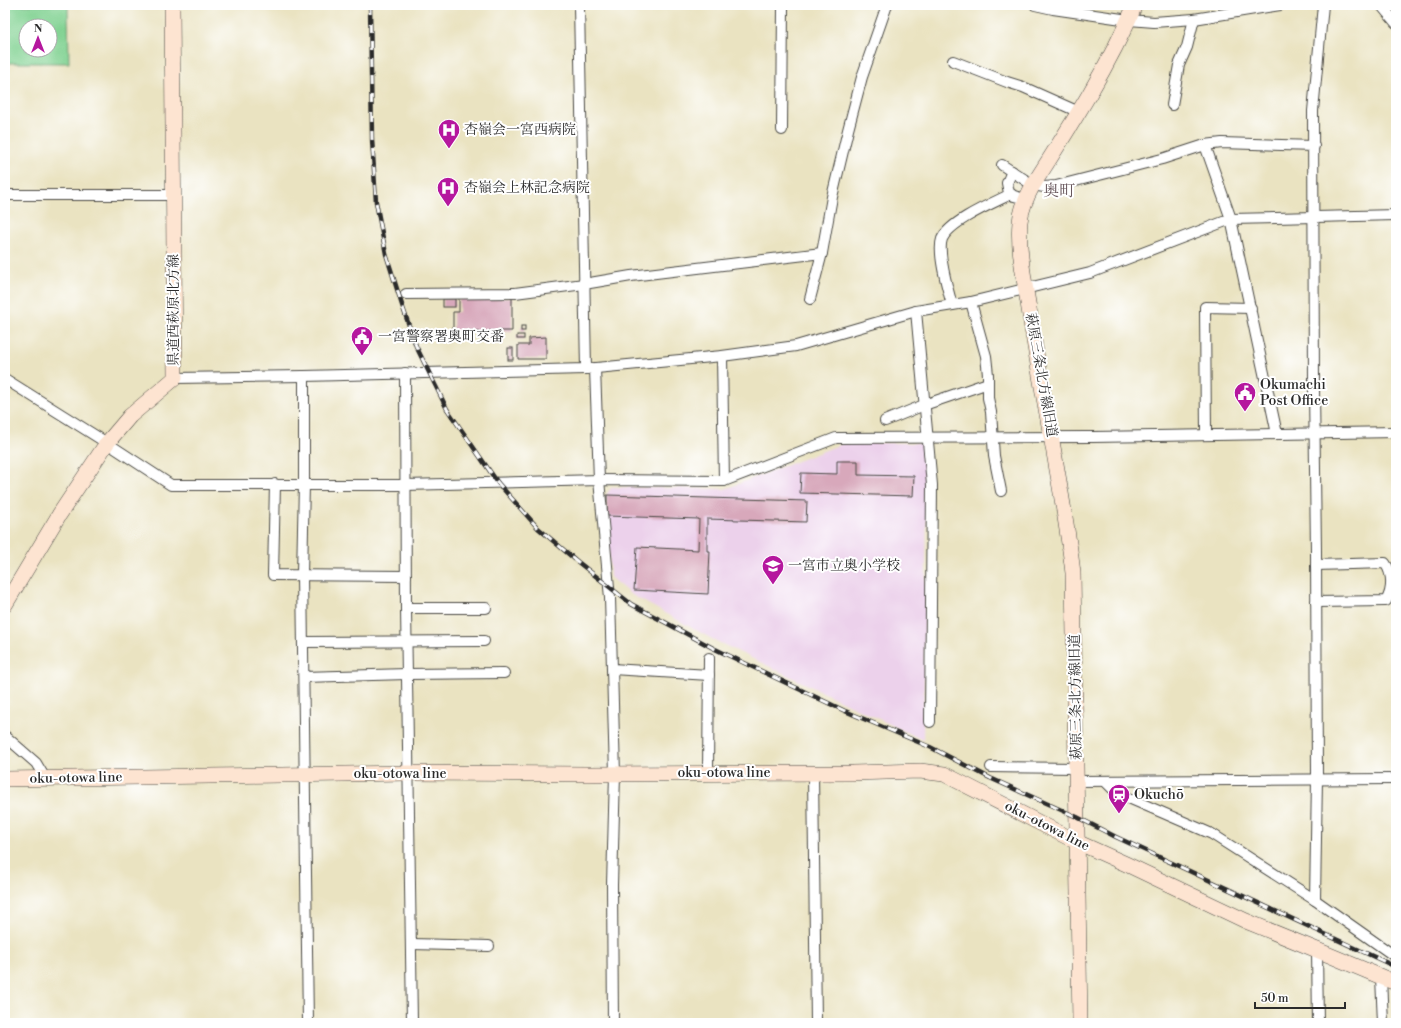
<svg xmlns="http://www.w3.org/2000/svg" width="1401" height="1028" viewBox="0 0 1401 1028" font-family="'Libre Bodoni','Noto Serif JP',serif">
	<rect width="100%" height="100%" fill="#fff"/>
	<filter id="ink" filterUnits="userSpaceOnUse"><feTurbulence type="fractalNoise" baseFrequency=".025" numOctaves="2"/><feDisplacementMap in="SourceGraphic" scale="8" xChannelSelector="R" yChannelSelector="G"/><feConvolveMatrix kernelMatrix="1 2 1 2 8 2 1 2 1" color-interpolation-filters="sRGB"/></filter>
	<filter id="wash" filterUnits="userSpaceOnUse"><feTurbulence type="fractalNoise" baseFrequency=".012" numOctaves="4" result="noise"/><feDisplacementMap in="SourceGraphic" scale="16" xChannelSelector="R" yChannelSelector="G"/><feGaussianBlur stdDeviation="0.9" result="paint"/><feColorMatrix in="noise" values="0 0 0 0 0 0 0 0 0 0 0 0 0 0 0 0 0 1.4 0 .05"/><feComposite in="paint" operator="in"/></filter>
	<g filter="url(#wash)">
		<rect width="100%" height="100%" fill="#eae3c1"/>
		<!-- built -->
		<path fill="#ecd1eb" d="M844 443H925L927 494 923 740 714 640 630 594 610 577 606 495 612 487 725 489Z"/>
		<!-- green -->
		<path fill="#81d292" stroke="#567e5e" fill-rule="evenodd" d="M5 5H68L69 63H5ZM26 26H50V50H26Z"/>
		<g id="blocks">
			<!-- building -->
			<g fill="#d8a8bb">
				<path d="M459 298H512V331H488V337H479V331H453V312H459Z"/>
				<rect x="443" y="299" width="12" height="8"/>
				<rect x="521" y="326" width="4" height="5"/>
				<rect x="517" y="335" width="7" height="4"/>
				<path d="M546 337V359H518V345H529V338Z"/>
				<rect x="508" y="348" width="5" height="12"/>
				<path d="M837 461H858V475L914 476 913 496 800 493 801 473 837 474Z"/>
				<path d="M607 495 807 501 806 522 707 519V551H710L708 594 634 590 637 547 698 550 699 519 607 516Z"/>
			</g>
		</g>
	</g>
	<g filter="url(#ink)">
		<use href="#blocks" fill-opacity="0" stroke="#484742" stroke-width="1"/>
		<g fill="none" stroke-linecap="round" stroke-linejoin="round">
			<!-- street casing -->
			<g stroke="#484742" stroke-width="12">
				<g id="street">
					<path d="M579 5 586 369"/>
					<path d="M1035 5 1053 9 1129 20 1154 22 1194 19 1280 5"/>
					<path d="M1381 5 1396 23"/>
					<path d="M953 61 1007 82 1023 87 1079 112"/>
					<path d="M1172 105 1179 65 1187 47 1194 19"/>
					<path d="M782 130 783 5"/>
					<path d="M1205 145 1231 219 1277 434"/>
					<path d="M1002 165 1033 185 1044 187 1056 186 1162 159 1205 145 1222 143 1314 146"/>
					<path d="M1012 171 1007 183 1009 193 1014 196 1026 199"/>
					<path d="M5 195H174"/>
					<path d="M406 294 515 293 584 284 631 276 822 253"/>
					<path d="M810 299 822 253 832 197 848 130 862 77 887 5"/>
					<path d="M971 302 986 356 988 375V398L991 412 994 456 1001 491"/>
					<path d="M952 305C948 290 937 253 942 239 950 221 993 203 1011 194"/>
					<path d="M916 311 932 485 930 722"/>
					<path d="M722 356 724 481"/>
					<path d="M595 368 599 480 610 598 615 774 612 885 613 1023"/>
					<path d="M405 373 406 608 412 1023"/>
					<path d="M304 376V484L302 575 308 1023"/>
					<path d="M175 378 304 376 586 369 722 356 796 346 916 311 971 302 1090 273 1231 219 1396 215"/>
					<path d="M5 379 107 443 171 485H405L599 480 724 481 836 438 1093 437 1396 432"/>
					<path d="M885 421 924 405 988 383"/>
					<path d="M1206 434 1205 307 1251 308"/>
					<path d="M275 484 273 575 406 576"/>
					<path d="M1316 602 1386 601C1393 590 1393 574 1385 563L1316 565"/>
					<path d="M406 608H486"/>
					<path d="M303 642 484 641"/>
					<path d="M612 669 709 675"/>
					<path d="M304 677 407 674 504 673"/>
					<path d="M5 736 36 763 45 778"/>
					<path d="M991 767 1076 768"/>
					<path d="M708 773 709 658"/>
					<path d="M813 773 816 1023"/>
					<path d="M1076 781 1396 779"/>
					<path d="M1105 781 1117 793 1212 834 1315 900 1396 957"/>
					<path d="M1315 900 1317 778 1316 552 1314 388 1313 111 1323 5"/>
					<path d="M412 944 489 946"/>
					<path d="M1317 950 1318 1023"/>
					<path d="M1381 977 1383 1023"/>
				</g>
			</g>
			<!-- secondary casing -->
			<g stroke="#484742" stroke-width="16">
				<g id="secondary">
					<path d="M5 605 59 515 107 443 130 416 175 378 172 5"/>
					<path d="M5 779 409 773 587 774 853 773 920 771 944 774 1077 842 1126 864 1246 921 1317 950 1396 983"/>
					<path d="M1080 1023 1073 573C1063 489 1044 406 1031 322 1027 292 1017 251 1020 222 1021 209 1027 196 1033 185 1070 127 1108 68 1135 5"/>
				</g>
			</g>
			<!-- street -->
			<use href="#street" stroke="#fff" stroke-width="10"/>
			<!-- secondary -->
			<use href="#secondary" stroke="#fde4d1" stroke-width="15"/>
			<!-- rail casing -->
			<g stroke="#2b2b2b" stroke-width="4.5">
				<path id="rail" d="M370 5 372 139 376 202 386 254 402 305 416 346 447 409 498 483 538 528 578 562 631 604 713 648 845 711 930 747 990 778 1077 817 1116 837 1396 967"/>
			</g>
			<!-- rail -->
			<use href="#rail" stroke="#fff" stroke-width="3" stroke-dasharray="9" stroke-linecap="butt"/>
		</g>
	</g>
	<!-- icons -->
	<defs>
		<g id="hospital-pin" transform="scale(1.15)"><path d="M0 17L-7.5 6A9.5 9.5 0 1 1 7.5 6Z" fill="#b5179e" stroke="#fff"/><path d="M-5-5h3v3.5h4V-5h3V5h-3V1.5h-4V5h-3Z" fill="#fff"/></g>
		<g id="civic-pin" transform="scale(1.15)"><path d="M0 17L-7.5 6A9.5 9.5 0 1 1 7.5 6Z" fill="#b5179e" stroke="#fff"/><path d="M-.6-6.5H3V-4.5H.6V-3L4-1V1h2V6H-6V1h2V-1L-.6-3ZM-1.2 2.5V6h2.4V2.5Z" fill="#fff"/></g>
		<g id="school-pin" transform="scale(1.15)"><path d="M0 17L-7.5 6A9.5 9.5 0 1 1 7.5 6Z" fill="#b5179e" stroke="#fff"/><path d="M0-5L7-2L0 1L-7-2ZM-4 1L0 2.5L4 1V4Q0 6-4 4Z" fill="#fff"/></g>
		<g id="station-pin" transform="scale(1.15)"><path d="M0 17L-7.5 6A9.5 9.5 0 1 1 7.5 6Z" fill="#b5179e" stroke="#fff"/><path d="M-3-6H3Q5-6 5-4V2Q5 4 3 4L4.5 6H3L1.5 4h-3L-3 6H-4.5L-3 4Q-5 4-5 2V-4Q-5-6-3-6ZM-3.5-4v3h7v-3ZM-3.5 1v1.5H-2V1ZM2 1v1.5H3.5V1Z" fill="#fff"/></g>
	</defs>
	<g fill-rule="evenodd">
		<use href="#hospital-pin" x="449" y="130"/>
		<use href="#hospital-pin" x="448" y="188"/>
		<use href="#civic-pin" x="362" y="337"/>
		<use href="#civic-pin" x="1245" y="393"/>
		<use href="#school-pin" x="773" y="566"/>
		<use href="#station-pin" x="1119" y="795"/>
	</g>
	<g text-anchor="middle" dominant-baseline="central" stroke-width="4" stroke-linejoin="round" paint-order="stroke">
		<!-- poi labels -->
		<g font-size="14" fill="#2b2b2b" stroke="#fff" text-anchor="start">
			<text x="464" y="130">杏嶺会一宮西病院</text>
			<text x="464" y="188">杏嶺会上林記念病院</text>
			<text x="378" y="337">一宮警察署奥町交番</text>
			<text x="1260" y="385">Okumachi<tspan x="1260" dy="16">Post Office</tspan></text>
			<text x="788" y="566">一宮市立奥小学校</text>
			<text x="1134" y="795">Okuchō</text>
		</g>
		<!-- street labels -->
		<g font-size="14" fill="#2b2b2b" stroke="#fff">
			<text transform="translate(174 310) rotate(-90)">県道西萩原北方線</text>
			<text transform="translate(1041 375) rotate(80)">萩原三条北方線旧道</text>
			<text transform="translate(1076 697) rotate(-91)">萩原三条北方線旧道</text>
			<text x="724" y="773">oku-otowa line</text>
			<text x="400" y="774">oku-otowa line</text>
			<text transform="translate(76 778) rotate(-1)">oku-otowa line</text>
			<text transform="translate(1047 826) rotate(27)">oku-otowa line</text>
		</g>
		<!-- quarter labels -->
		<g font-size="16" fill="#68575d" stroke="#fff">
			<text x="1059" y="191">奥町</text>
		</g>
	</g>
	<!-- margin -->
	<rect width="1401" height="1028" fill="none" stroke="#fff" stroke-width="20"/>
	<!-- north arrow -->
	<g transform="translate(38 38)"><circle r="19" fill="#ffffff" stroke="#aaaaaa"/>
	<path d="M0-3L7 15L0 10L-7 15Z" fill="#b5179e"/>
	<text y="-6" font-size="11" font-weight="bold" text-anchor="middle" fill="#2b2b2b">N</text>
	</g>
	<!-- scale -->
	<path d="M1255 1002v6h90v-6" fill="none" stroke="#2b2b2b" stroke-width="2"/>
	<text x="1261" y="1002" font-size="12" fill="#2b2b2b" stroke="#ffffff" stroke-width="3" paint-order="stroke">50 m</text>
</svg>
